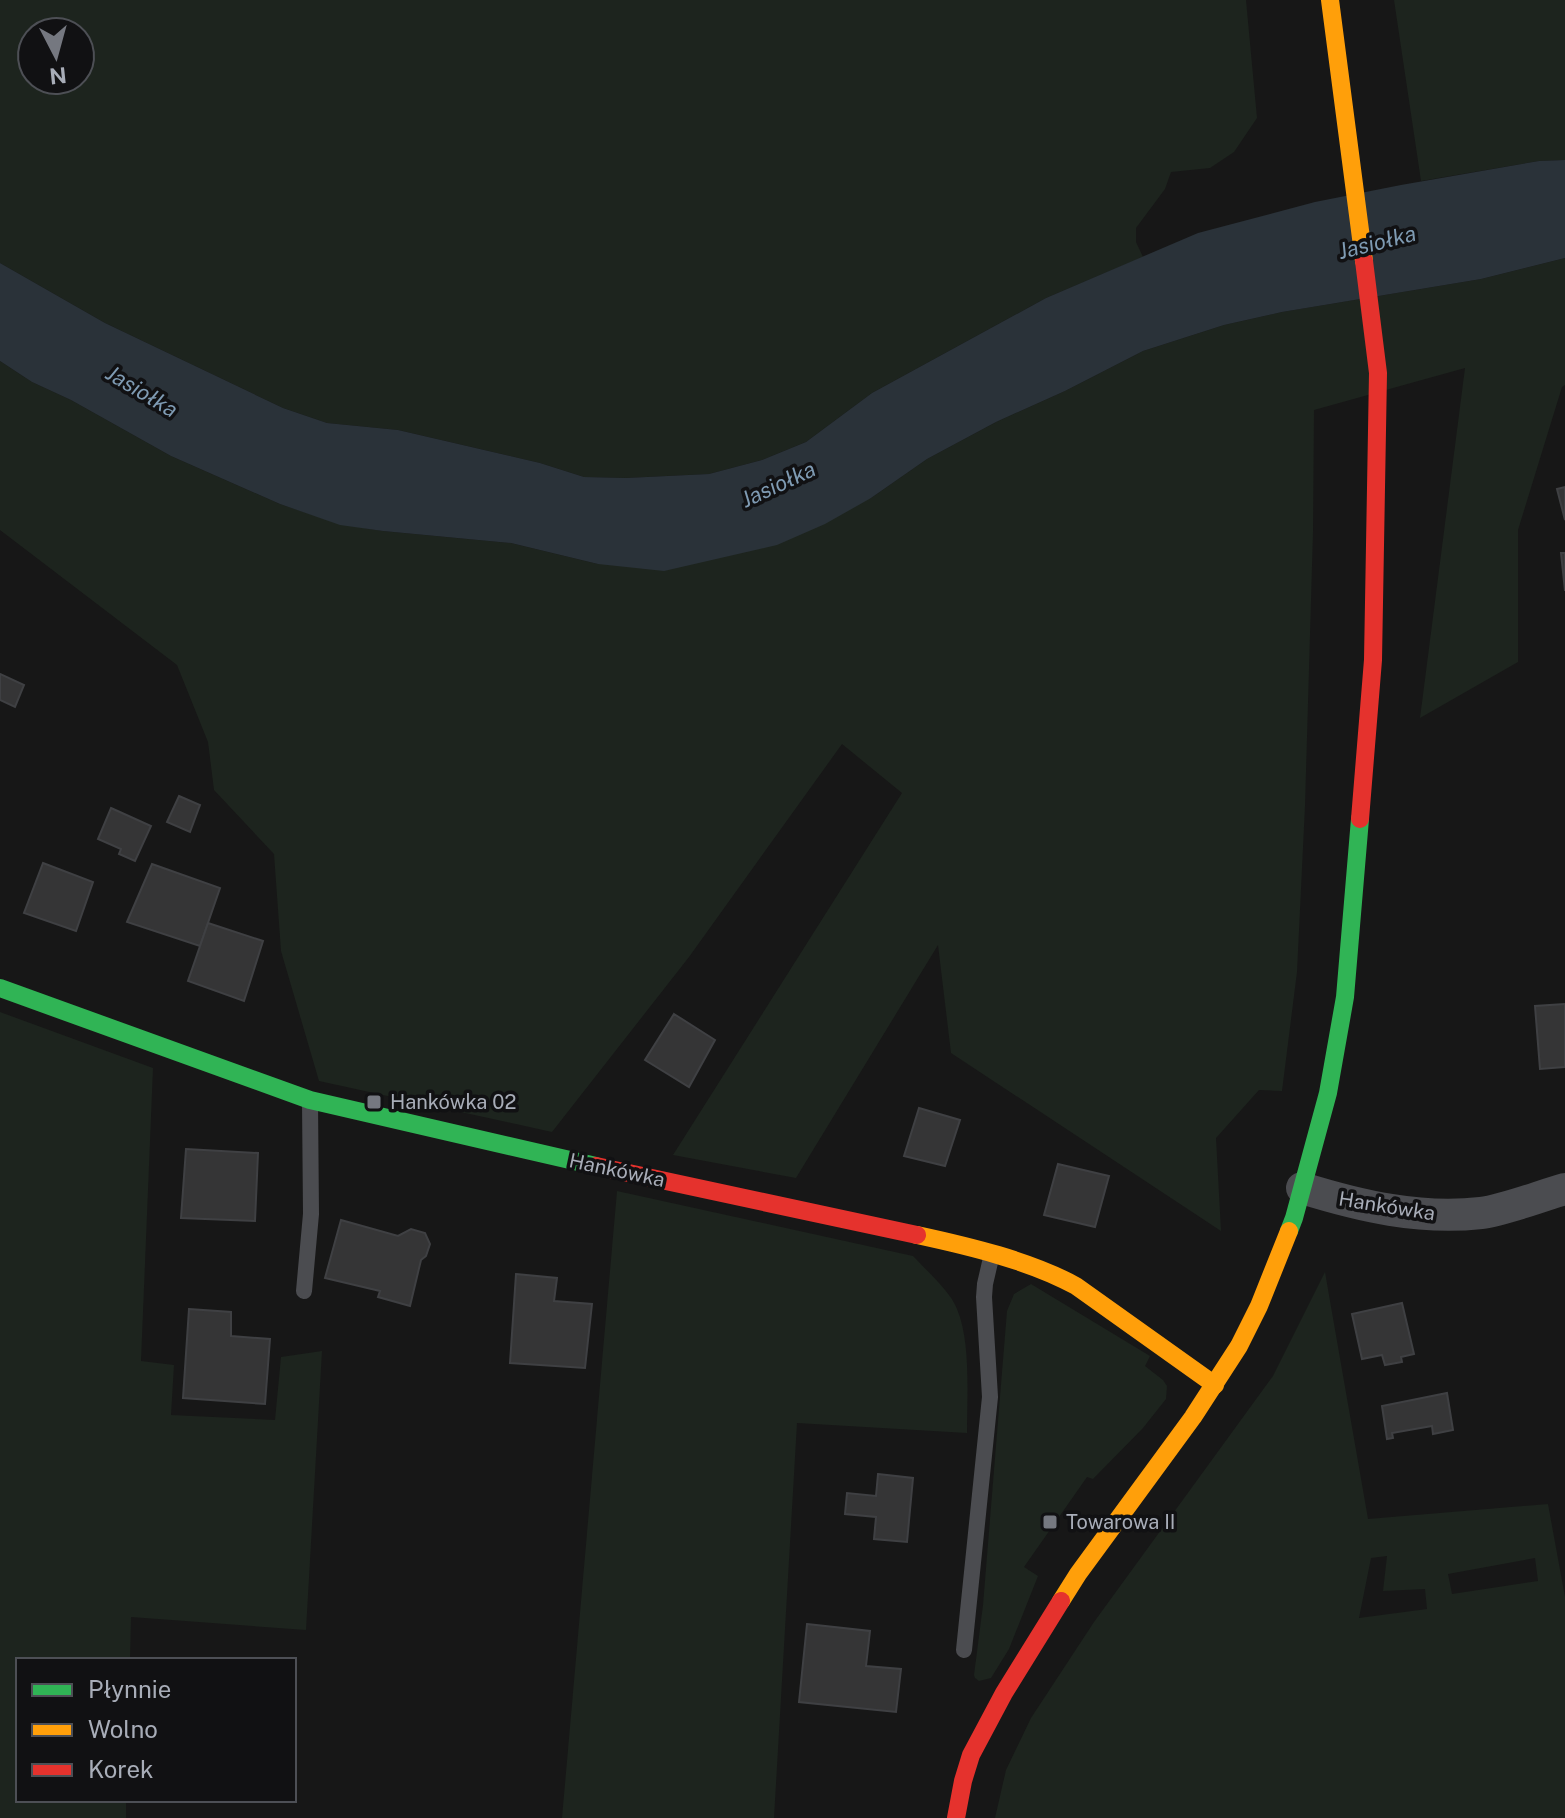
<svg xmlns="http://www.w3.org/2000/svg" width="1565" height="1818" viewBox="0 0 1565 1818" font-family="'Public Sans',sans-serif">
	<rect width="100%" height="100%" fill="#171717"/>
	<!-- green -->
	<g fill="#1d241e" fill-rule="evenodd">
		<path d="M0 0H1246L1257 118 1234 152 1210 168 1171 172 1165 189 1136 228V242L1143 257 1046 298 872 393 806 442 762 460 709 474 626 478 584 477 540 463 398 430 327 423 283 408 105 323 0 263ZM32 32H80V80H32Z"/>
		<path d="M1394 0H1565V160L1539 161 1421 181Z"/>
		<path d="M1565 258V385L1562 387 1518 530V662L1420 718 1465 368 1314 410 1313 532 1305 806 1297 972 1282 1091 1259 1090 1216 1138 1221 1231 951 1053 938 945 796 1178 673 1155 902 793 842 744 689 957 552 1132 319 1081 281 951 274 854 214 790 208 742 177 665 0 530V361L32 382 71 400 171 456 280 504 340 524 383 531 511 543 598 564 871 498 927 459 996 422 1065 391 1143 351 1224 325 1282 312 1481 279Z"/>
		<path d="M0 1012 153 1068 141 1361 174 1365 171 1415 275 1420 281 1357 322 1351 306 1630 131 1617 130 1660H18V1800H126V1818H0Z"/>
		<path d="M617 1191 913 1256C926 1270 951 1292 957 1309 971 1342 967 1397 967 1433L797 1423 774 1818H562Z"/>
		<path d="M1325 1272 1368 1519 1548 1504 1565 1597V1818H995L1006 1770 1031 1718 1094 1622 1273 1376ZM1387 1556 1383 1591 1425 1589 1427 1609 1359 1618 1371 1558ZM1535 1558 1538 1581 1452 1594 1448 1574Z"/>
		<path d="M1031 1284 1150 1356 1145 1366 1163 1380 1167 1386 1166 1399 1143 1428 1093 1479 1087 1477 1024 1567 1038 1576 1009 1649 991 1678 979 1681 975 1678 974 1675 983 1605 1007 1311 1014 1294Z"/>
	</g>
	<!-- water -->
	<path fill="#2a3239" d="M1565 160V258L1481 279 1282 312 1224 325 1143 351 1065 391 996 422 927 459 871 498 825 524 777 545 664 571 598 564 511 543 383 531 340 525 280 504 171 456 71 400 32 382 0 361V263L105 323 283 408 327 423 398 430 540 463 584 477 626 478 709 474 762 460 806 442 872 393 1046 298 1198 233 1315 202 1401 185 1539 161Z"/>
	<!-- building -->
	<g fill="#353536" stroke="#3f4043" stroke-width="2">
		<path d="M1565 487V520L1557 489Z"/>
		<path d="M1561 553H1565V591Z"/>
		<path d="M0 674 24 685 15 707 0 700Z"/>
		<path d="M179 796 200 805 190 832 167 822Z"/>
		<path d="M111 808 151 826 135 861 119 854 121 849 98 839Z"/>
		<path d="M43 863 93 882 76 931 24 913Z"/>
		<path d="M152 864 220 888 200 946 127 922Z"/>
		<path d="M208 923 263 941 244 1001 188 981Z"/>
		<path d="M1565 1004V1067L1540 1069 1535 1006Z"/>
		<path d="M674 1014 715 1040 689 1087 645 1060Z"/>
		<path d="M919 1108 960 1120 945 1166 904 1156Z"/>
		<path d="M186 1149 258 1153 255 1221 181 1218Z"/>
		<path d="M1058 1164 1109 1176 1095 1227 1044 1215Z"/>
		<path d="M341 1220 398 1236 411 1229 425 1233 430 1244 426 1256 421 1260 410 1306 378 1297 380 1291 325 1278Z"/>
		<path d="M516 1274 557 1278 554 1301 592 1304 585 1368 510 1363Z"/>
		<path d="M1402 1303 1414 1354 1401 1357 1402 1362 1385 1365 1382 1355 1362 1359 1352 1314Z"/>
		<path d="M189 1309 231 1312V1336L270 1339 265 1404 183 1398Z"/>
		<path d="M1447 1393 1453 1430 1433 1434 1432 1426 1392 1433 1393 1438 1387 1439 1382 1406Z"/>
		<path d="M878 1474 913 1478 907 1542 874 1539 876 1517 845 1514 847 1493 876 1496Z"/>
		<path d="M807 1624 870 1631 866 1666 901 1669 896 1712 799 1702Z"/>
	</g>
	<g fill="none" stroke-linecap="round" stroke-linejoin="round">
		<!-- lane -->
		<g stroke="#4b4c50" stroke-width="16">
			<path d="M304 1291 311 1214 310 1102"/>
			<path d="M964 1650 990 1397 984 1297 985 1284 991 1258"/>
		</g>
		<!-- street -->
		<path stroke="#4b4c50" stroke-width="32" d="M1302 1188C1360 1206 1420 1220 1481 1213 1505 1210 1540 1196 1565 1189"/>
		<!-- fast -->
		<g stroke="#30b455" stroke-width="18">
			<path d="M0 988 310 1100 596 1166"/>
			<path d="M1289 1231 1294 1218 1328 1093 1345 997 1360 819"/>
		</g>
		<!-- slow -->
		<g stroke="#ff9f0a" stroke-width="18">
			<path d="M1330 0 1364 261"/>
			<path d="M917 1235C968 1246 1031 1261 1076 1286L1215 1385"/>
			<path d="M1061 1601 1078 1574 1193 1417 1239 1346 1259 1306 1289 1231"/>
		</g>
		<!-- jam -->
		<g stroke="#e5322d" stroke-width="18">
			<path d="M1360 819 1373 660 1378 373 1364 261"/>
			<path d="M596 1166 917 1235"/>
			<path d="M956 1818 963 1781 971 1755 1004 1693 1061 1601"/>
		</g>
	</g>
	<!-- markers -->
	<g fill="#757880" stroke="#111113" stroke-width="3">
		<rect x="366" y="1094" width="16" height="16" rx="4"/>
		<rect x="1042" y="1514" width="16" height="16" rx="4"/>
	</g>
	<g text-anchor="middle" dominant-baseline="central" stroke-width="7" stroke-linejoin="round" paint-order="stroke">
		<!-- poi labels -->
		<g font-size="20" fill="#a8adb8" stroke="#111113" text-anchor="start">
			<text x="390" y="1102">Hankówka 02</text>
			<text x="1066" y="1522">Towarowa II</text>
		</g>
		<!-- street labels -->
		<g font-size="20" fill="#a8adb8" stroke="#111113">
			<text transform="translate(617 1170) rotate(12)">Hankówka</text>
			<text transform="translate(1387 1206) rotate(9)">Hankówka</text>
		</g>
		<!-- water labels -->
		<g font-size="22" font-style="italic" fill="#7f9bb3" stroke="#111113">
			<text transform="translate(1377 242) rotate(-14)">Jasiołka</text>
			<text transform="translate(142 391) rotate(31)">Jasiołka</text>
			<text transform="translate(778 484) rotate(-25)">Jasiołka</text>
		</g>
	</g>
	<!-- legend -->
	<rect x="16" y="1658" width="280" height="144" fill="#111113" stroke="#4d4f55" stroke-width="2"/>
	<rect x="32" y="1684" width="40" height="12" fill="#30b455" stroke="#4d4f55" stroke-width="2"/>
	<text x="88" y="1698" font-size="24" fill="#a8adb8">Płynnie</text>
	<rect x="32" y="1724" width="40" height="12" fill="#ff9f0a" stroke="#4d4f55" stroke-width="2"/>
	<text x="88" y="1738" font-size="24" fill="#a8adb8">Wolno</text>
	<rect x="32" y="1764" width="40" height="12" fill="#e5322d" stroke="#4d4f55" stroke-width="2"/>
	<text x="88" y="1778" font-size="24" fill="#a8adb8">Korek</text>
	<!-- north arrow -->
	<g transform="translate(56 56) rotate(174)"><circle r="38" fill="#111113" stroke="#4d4f55" stroke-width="2"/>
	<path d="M0-6L14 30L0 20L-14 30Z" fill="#757880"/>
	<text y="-12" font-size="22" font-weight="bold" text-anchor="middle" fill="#a8adb8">N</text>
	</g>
</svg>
